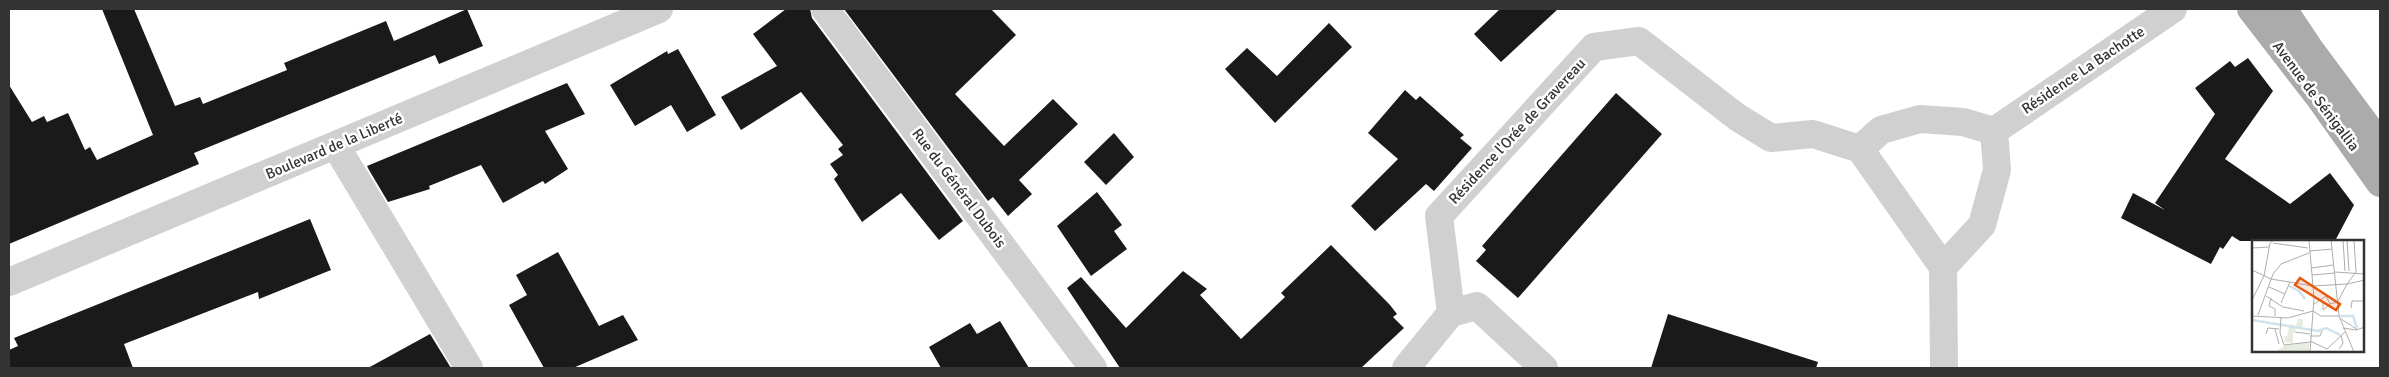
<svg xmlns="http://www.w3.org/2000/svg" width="2389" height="377" viewBox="0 0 2389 377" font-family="Signika,sans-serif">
	<rect width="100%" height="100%" fill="#fff"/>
	<!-- building -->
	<g fill="#1a1a1a">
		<path d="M102 9H134L175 106 200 97 203 104 287 70 284 63 386 21 394 41 467 9 483 46 439 64 435 55 253 129 194 153 199 164 9 244V85L32 122 44 116 47 122 68 113 85 150 90 147 97 160 153 135Z"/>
		<path d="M786 9H810L812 18 963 221 939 240 901 193 862 222 834 179 838 175 830 164 843 155 838 149 843 145 801 92 741 130 721 97 777 66 753 34Z"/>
		<path d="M844 9H991L1016 35 955 94 1004 146 1053 99 1078 124 1019 180 1032 194 1008 216 993 197 988 201Z"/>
		<path d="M1500 9H1558L1501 62 1474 34Z"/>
		<path d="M1329 23 1352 47 1275 123 1225 69 1247 48 1277 76Z"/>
		<path d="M678 49 716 115 687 132 671 105 635 126 610 85 667 51 668 54Z"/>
		<path d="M2248 58 2273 91 2225 159 2290 204 2330 173 2354 205 2335 241H2240L2232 236 2223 249 2220 247 2211 264 2121 218 2133 193 2165 210 2155 203 2215 114 2195 88 2230 61 2235 67Z"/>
		<path d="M567 83 585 114 545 131 568 169 545 184 543 181 503 203 481 165 429 186 430 189 388 202 369 170 367 166Z"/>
		<path d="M1405 90 1416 100 1420 96 1464 135 1460 138 1472 148 1434 191 1426 184 1375 231 1351 206 1398 159 1368 133Z"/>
		<path d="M1616 93 1662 134 1518 298 1476 261 1486 250 1482 246Z"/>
		<path d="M1114 133 1134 157 1106 185 1084 162Z"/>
		<path d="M1097 192 1122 225 1114 231 1127 249 1091 276 1057 226Z"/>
		<path d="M310 219 331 270 259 299 258 292 124 344 133 368H9V350L18 346 14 338Z"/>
		<path d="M1331 245 1390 305 1397 314 1393 317 1404 328 1361 368H1120L1067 288 1081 277 1126 328 1183 271 1207 289 1200 295 1241 339 1285 297 1281 293Z"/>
		<path d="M558 252 599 326 623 315 638 340 573 368H544L509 305 527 295 516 275Z"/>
		<path d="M1668 314 1818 362 1816 368H1651Z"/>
		<path d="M1000 321 1029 368H941L929 347 970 323 977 334Z"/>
		<path d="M430 334 451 368H368Z"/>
	</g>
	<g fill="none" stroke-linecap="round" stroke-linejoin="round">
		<!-- minor -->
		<g stroke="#d0d0d0" stroke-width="28">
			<path d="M825 9 1093 368"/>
			<path d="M1994 131 2173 9"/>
			<path d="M336 146 469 368"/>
			<path d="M1860 149 1881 130 1920 119 1963 122 1994 131"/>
			<path d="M1943 267 1944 368"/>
			<path d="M9 282 659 9"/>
			<path d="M1451 313 1477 306 1544 368"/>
			<path d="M1406 368 1451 313 1439 216 1594 47 1639 41 1737 117 1771 138 1813 134 1860 149 1943 267 1982 225 1997 170 1994 131"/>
		</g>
		<!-- major -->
		<g stroke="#ababab" stroke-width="28">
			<path d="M2251 9 2319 97 2380 183"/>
			<path d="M2283 9 2309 48 2380 144"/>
		</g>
	</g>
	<g text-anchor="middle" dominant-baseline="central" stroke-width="5" stroke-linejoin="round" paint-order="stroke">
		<!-- street labels -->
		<g font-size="15" fill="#333" stroke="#fff">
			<text transform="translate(2083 70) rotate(-34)">Résidence La Bachotte</text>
			<text transform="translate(2316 96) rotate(53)">Avenue de Sénigallia</text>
			<text transform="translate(1517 131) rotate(-47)">Résidence l'Orée de Gravereau</text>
			<text transform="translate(334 146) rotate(-23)">Boulevard de la Liberté</text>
			<text transform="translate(959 188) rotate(53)">Rue du Général Dubois</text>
		</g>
	</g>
	<!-- overview -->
	<g transform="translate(2252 240)">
		<rect width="112" height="112" fill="#fff"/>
		<path d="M57 102V112H23L32 106Z" fill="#e6ecdf"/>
		<path d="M46 79H51L50 88 45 87 41 95V103L32 102 33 98 29 97 35 96 38 84 44 86Z" fill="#e6ecdf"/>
		<path fill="none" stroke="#cfe2ee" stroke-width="2.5" d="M37 46 47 51 53 59M88 76H101L105 88M0 80 66 91 74 88 88 95"/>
		<path fill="none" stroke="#adadad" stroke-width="1" d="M57 0 62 58 58 112M79 0 87 76 102 112M91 0 93 31M95 0 97 31M102 0 104 32M21 3 56 8M0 8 17 7M57 11 80 9M60 28 81 25M0 30 19 39 61 46 95 44 104 32M83 32 113 34M60 35 83 33M17 47 33 54M14 56 31 67 52 71M19 58 17 66 23 69V76M0 60 12 36 18 3 22 0M86 61 95 44 113 40M29 63 38 42M71 63V70L78 64M62 64 74 56 78 64 85 62M99 68 100 61H113M61 71 69 76H87M6 75 21 34 29 24 57 13M0 76 36 78 61 71M29 77 28 93 32 105 58 102M89 79 106 90M91 88 104 90 113 87M23 89 27 104M43 92 58 94M14 94 16 88 27 89M58 96H68L70 91M58 101 75 109 93 92M87 109 91 103 89 95"/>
		<path fill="#e8590c" fill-opacity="0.15" stroke="#e8590c" stroke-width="2.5" d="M48 38 88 64 84 70 43 45Z"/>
		<rect width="112" height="112" fill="none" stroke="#333" stroke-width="2.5"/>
	</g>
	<!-- border -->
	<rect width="2389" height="377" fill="none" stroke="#333333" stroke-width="20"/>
</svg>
